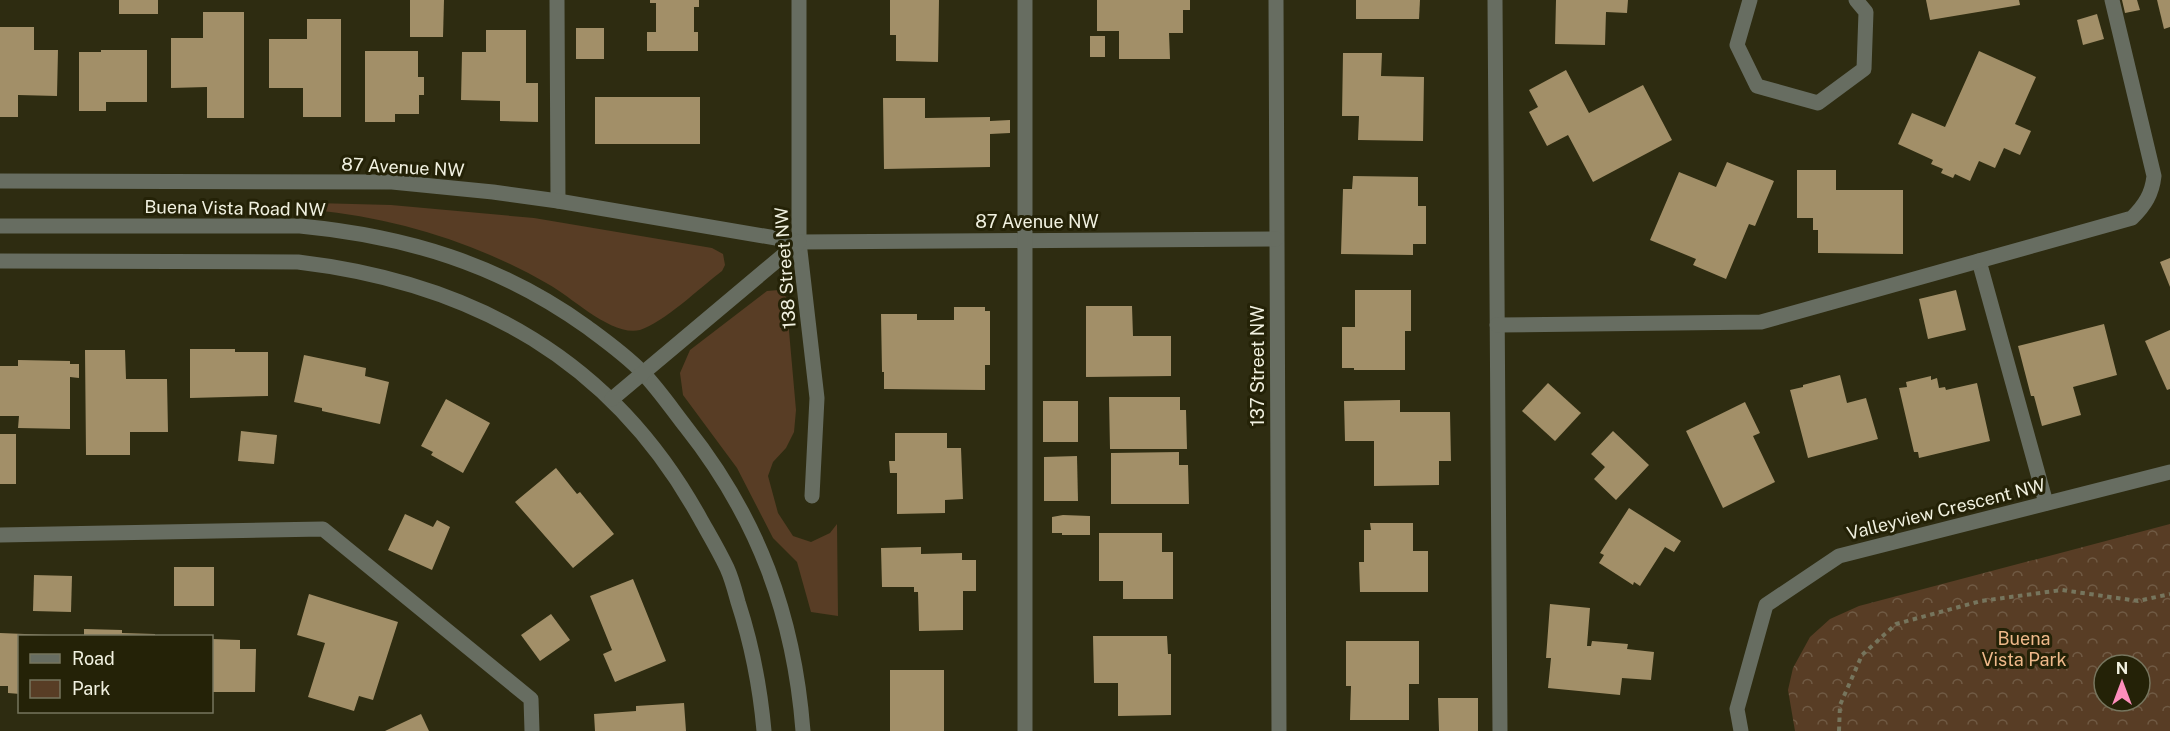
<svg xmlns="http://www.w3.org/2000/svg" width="2170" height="731" viewBox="0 0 2170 731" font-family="'Public Sans',sans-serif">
	<defs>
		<pattern id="forest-crowns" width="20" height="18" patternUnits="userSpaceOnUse" patternTransform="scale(1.5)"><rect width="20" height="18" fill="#583d25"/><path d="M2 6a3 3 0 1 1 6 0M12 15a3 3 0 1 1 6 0" fill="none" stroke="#705a44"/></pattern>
	</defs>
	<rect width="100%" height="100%" fill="#2e2c11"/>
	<!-- green -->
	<g fill="#583d25">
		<path d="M315 203 391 205 534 218 712 248 723 254 725 265 722 271C701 287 663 323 640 330 612 337 572 297 548 284 477 243 396 218 314 210Z"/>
		<path d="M779 290 786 297 796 410 794 432 786 448 773 462 768 476 778 513 793 536 811 542 830 533 837 524 838 616 811 612 797 562 773 538 737 468 683 395 680 373 690 350 767 291Z"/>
	</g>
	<!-- forest -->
	<path fill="url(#forest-crowns)" fill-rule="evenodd" d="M2170 524V731H1795L1788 690 1793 668 1810 637 1830 619 1859 606ZM2104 665H2140V701H2104Z"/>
	<!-- building -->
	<g fill="#a28f68">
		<rect x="119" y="0" width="39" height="14"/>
		<path d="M410 0H444L443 37H410Z"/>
		<path d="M650 0H699V7H694V32H698V51H647V32H656V3H650Z"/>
		<path d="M890 0H939L938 62 896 61V35H890Z"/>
		<path d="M1097 0H1190V10H1183V33H1169L1170 59H1119V31H1097Z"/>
		<path d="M1356 0H1420L1419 19H1356Z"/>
		<path d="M1556 0H1628L1627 13 1606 12 1605 45 1555 44Z"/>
		<path d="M1926 0H2019L2020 5 1930 20Z"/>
		<path d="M2122 0H2137L2140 10 2125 13Z"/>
		<path d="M2157 0H2170V27L2164 29Z"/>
		<path d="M203 12H244V118H207V87L171 88V38H203Z"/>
		<path d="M2097 14 2104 39 2083 45 2077 20Z"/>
		<path d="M307 19H341V117H303V88H269V39H307Z"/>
		<path d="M0 27H34V50H58L57 96 18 95V117H0Z"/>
		<rect x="576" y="28" width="28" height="31"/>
		<path d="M486 30H526V83H538V122L500 121V101L461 100 462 52H486Z"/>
		<rect x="1090" y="36" width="15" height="21"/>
		<path d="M101 50H147V102H106V111H79V52H101Z"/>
		<path d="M365 51H418V77H424V95H419V114H395V122H365Z"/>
		<path d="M1979 51 2036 77 2015 124 2031 131 2020 155 2004 148 1995 168 1979 161 1970 181 1955 174 1953 178 1941 173 1943 169 1931 164 1933 160 1898 144 1912 113 1945 127Z"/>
		<path d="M1343 53H1382L1381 76 1424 77 1423 141 1358 140 1359 116H1342Z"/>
		<path d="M1566 70 1589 113 1643 85 1672 140 1593 182 1568 135 1547 146 1529 112 1538 107 1529 90Z"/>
		<rect x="595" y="97" width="105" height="47"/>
		<path d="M883 98H925V118L990 117V121L1010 120V133L990 134V167L884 169Z"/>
		<path d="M1727 162 1774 181 1755 226 1749 224 1726 279 1693 265 1696 259 1650 240 1679 172 1716 187Z"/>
		<path d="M1797 170H1836V190H1903V254L1818 253V230H1813V218H1797Z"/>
		<path d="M1353 176 1418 177V206H1426V244H1413V255L1341 254 1343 189H1352Z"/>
		<path d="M2170 258V287L2160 262Z"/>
		<path d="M1355 290H1411V331H1405V370H1354V368H1342V327H1355Z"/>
		<path d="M1956 290 1966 330 1928 339 1919 299Z"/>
		<path d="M1086 306H1132L1133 336H1171V376L1086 377Z"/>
		<path d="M954 307H985V311H990V365H985V390L884 389V372H882L881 314H917V320H954Z"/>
		<path d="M2104 324 2117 375 2073 387 2081 415 2042 426 2034 396H2031L2018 346Z"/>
		<path d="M2170 330V389L2167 390 2145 341Z"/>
		<path d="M190 349H235V352H268V396L190 398Z"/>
		<path d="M85 350H125L126 379H167L168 432H130V455H86Z"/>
		<path d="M304 355 366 368 365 376 389 382 380 424 322 411V408L294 402Z"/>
		<path d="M18 360 70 361V364H79V378L70 377V429L18 428 19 416H0V366H18Z"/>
		<path d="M1840 375 1847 403 1866 398 1878 439 1808 458 1790 390 1803 387V385Z"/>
		<path d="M1931 376V380L1937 378 1939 388 1945 387 1946 390 1977 383 1990 441 1919 458 1918 452H1914L1899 388 1907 387 1906 382Z"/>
		<path d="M1548 383 1581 413 1555 441 1522 411Z"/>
		<path d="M1109 397H1180V410H1186L1187 449H1110Z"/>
		<path d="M446 399 490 423 463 473 431 455 433 452 421 446Z"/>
		<path d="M1400 400V412H1450L1451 461H1439V485L1374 486V441H1345L1344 401Z"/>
		<rect x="1043" y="401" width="35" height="41"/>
		<path d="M1745 402 1760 433 1753 436 1775 482 1723 508 1686 431Z"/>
		<path d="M241 431 277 435 274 464 238 461Z"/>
		<path d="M1613 431 1649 465 1616 500 1594 479 1605 467 1591 454Z"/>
		<path d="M895 433H947V448H961L963 499 945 500V513L897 514V473H890L889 461H895Z"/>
		<rect x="0" y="434" width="16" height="50"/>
		<path d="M1179 452V465H1188L1189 504H1111V453Z"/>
		<path d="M1077 456 1078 501H1044V457Z"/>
		<path d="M556 468 577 494 580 492 614 534 573 568 515 502Z"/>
		<path d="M1629 508 1681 541 1674 552 1665 547 1640 586 1634 582 1633 585 1599 563 1604 555 1600 553Z"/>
		<path d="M405 514 433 527 437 520 450 527 432 570 388 550Z"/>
		<path d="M1063 515 1090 516V535H1062V533H1052V517Z"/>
		<path d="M1370 523H1413V551H1428V592H1360L1359 562H1364V530H1371Z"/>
		<path d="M1099 533H1162V552H1173V599H1123V581H1099Z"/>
		<path d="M921 547V554L962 553V560H976V591H963V630L919 631 918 592H914V587H882L881 548Z"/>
		<rect x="174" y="567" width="40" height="39"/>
		<path d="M34 575 72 576 71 612 33 611Z"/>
		<path d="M633 579 666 661 615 682 603 654 612 650 590 596Z"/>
		<path d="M309 594 398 622 373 700 359 696 354 711 308 697 325 643 297 635Z"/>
		<path d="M1550 604 1590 608 1587 646H1591L1592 641 1628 644 1627 649 1654 652 1651 680 1622 678 1620 695 1548 688 1551 658H1546Z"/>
		<path d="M551 614 570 640 540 661 521 635Z"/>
		<path d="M84 629 122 630V633L155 634V636H84Z"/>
		<path d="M0 633 49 635V636H20V694L8 693V686H0Z"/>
		<path d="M1093 636H1167L1168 654H1171V715L1118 716V683H1094Z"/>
		<path d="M212 639 240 640V649H256L255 692H212Z"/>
		<path d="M1346 641H1419V684H1409V720H1350L1351 686H1346Z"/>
		<rect x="890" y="670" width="54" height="61"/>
		<path d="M1438 698H1478V731H1439Z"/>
		<path d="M684 703 686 731H595L594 714 636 711V706Z"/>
		<path d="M421 714 429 731H385Z"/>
	</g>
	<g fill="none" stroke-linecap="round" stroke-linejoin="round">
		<!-- path -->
		<path stroke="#76755d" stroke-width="4" stroke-dasharray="4.5 4.5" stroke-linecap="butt" d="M1839 731 1840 705 1862 655 1896 624 1981 601 2062 590 2138 601 2170 594"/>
		<!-- minor -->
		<g stroke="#676d61" stroke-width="15">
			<path d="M557 0 558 201"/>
			<path d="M799 0V242L817 398 812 496"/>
			<path d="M1276 0 1279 731"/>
			<path d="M1495 0 1500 731"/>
			<path d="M1750 0 1737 45 1757 86 1818 103 1864 69 1866 12 1856 0"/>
			<path d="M0 181 392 182 493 192 558 201 799 242 1276 239"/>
			<path d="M0 226H300C406 236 499 264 587 327 606 341 627 356 643 373 659 390 672 409 686 427 758 518 794 615 803 731"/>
			<path d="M0 261 298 262C475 283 614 361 701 520 710 536 719 551 727 568 732 579 735 591 738 602 752 645 760 686 764 731"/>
			<path d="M1979 261 2046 503"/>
			<path d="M1497 325 1761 322 2132 218C2145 205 2152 194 2154 176L2112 0"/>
			<path d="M612 399 799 242"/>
			<path d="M0 535 323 529 531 699 532 731"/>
			<path d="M1025 731V0"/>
			<path d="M1741 731 1737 709 1766 605 1839 556 2170 472"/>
		</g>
	</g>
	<g text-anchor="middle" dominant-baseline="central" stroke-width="6" stroke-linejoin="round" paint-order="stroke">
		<!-- street labels -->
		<g font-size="18" fill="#f1f1e0" stroke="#242207">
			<text transform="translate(403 167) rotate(3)">87 Avenue NW</text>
			<text transform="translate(235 208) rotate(1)">Buena Vista Road NW</text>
			<text x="1037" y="221">87 Avenue NW</text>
			<text transform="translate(785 268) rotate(-94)">138 Street NW</text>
			<text transform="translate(1257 366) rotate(-90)">137 Street NW</text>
			<text transform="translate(1946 509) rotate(-14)">Valleyview Crescent NW</text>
		</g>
		<!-- park labels -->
		<g font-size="18" fill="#efb98a" stroke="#242207">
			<text x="2024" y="638">Buena<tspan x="2024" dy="21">Vista Park</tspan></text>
		</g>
	</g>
	<!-- legend -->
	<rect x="18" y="635" width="195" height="78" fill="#242207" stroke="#76755e" stroke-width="1.5"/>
	<rect x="30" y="654" width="30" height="9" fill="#676d61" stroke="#76755e" stroke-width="1.5"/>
	<text x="72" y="665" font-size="18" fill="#f1f1e0">Road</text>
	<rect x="30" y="680" width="30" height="18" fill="#583d25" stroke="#76755e" stroke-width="1.5"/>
	<text x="72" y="695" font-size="18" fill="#f1f1e0">Park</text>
	<!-- north arrow -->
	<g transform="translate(2122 683)"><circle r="28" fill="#242207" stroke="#76755e" stroke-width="1.5"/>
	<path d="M0-4.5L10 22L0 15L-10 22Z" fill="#fe8ebc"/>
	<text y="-9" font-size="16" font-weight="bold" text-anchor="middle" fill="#f1f1e0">N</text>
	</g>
</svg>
